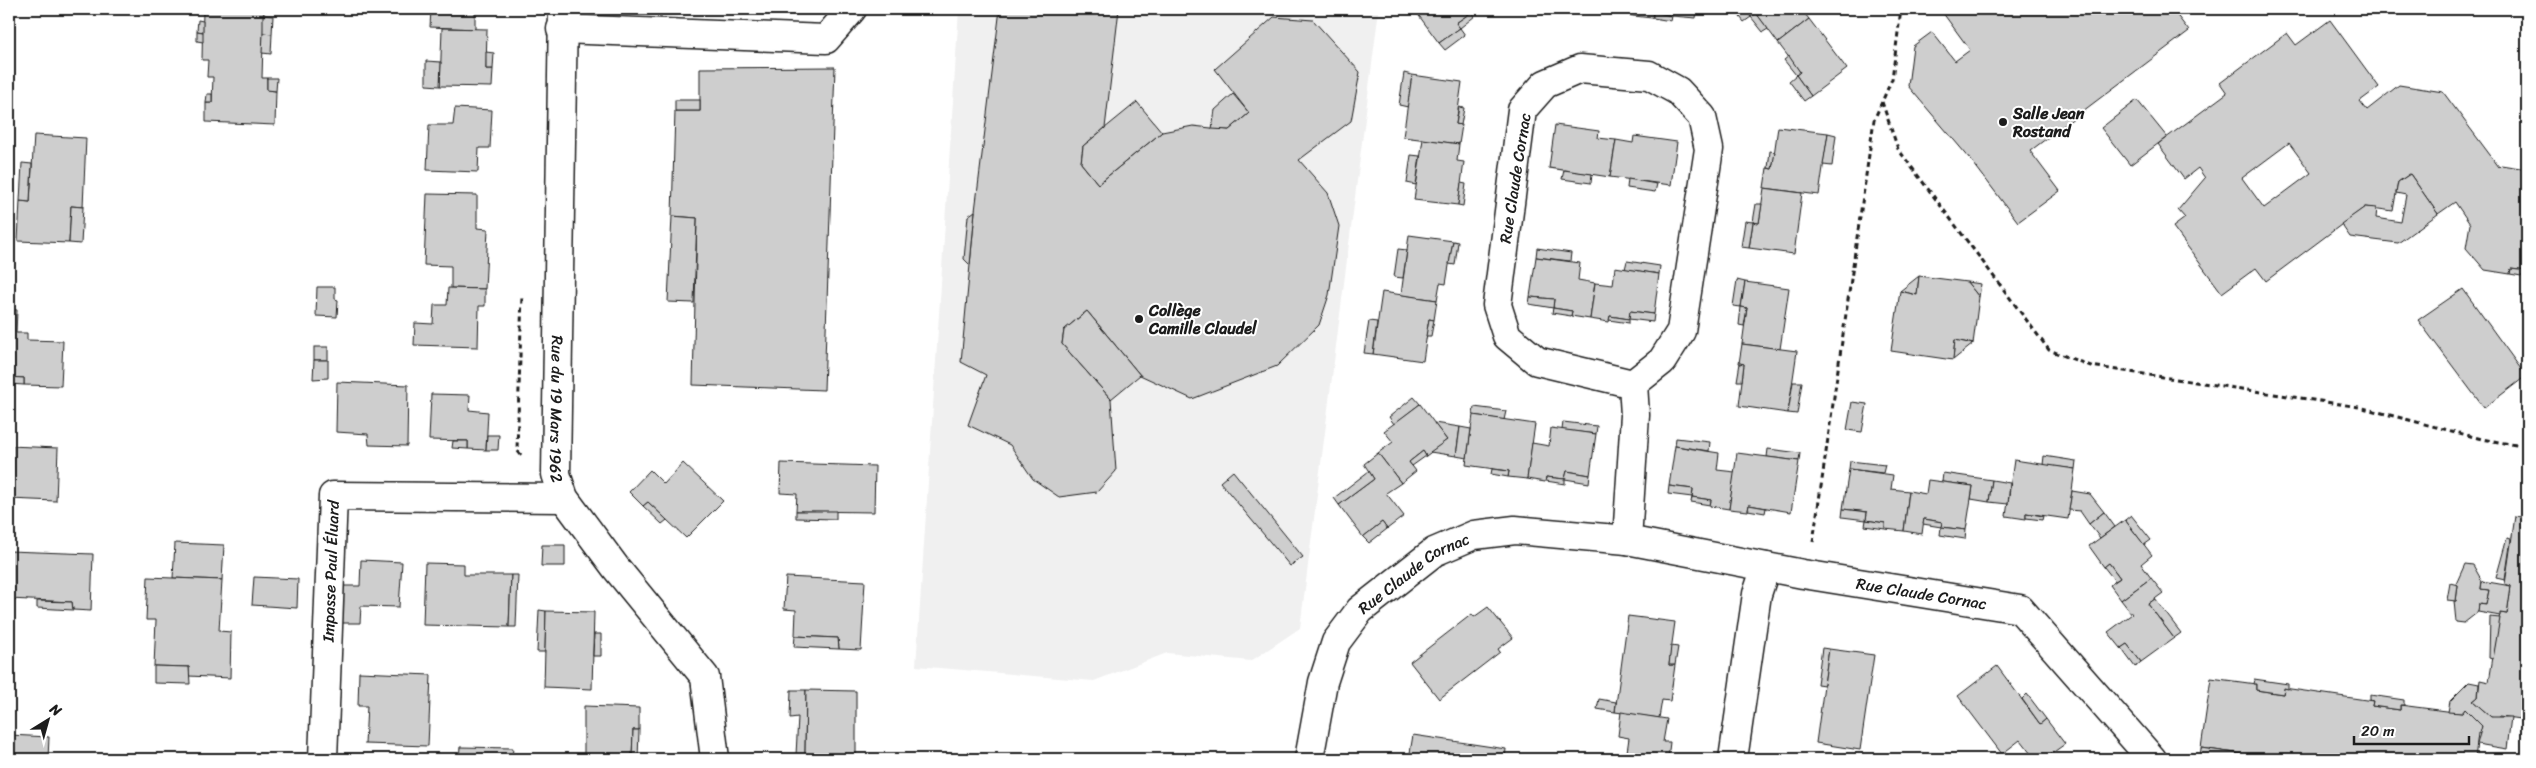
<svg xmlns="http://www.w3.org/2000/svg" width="2536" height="768" viewBox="0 0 2536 768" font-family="Sriracha,sans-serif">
	<rect width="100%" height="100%" fill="#fff"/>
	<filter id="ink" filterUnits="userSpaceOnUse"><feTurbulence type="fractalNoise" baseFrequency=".02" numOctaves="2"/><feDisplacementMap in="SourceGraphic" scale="10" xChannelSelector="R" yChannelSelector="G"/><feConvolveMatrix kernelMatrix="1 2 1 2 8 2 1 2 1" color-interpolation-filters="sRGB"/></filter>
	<g filter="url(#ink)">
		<!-- built -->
		<path fill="#f0f0f0" d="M959 9H1379L1300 628 1251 661 1167 653 1094 681 916 666Z"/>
		<!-- building -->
		<g fill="#cecece" stroke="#1c1c1c" fill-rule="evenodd">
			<path d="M203 9H264L262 78H267V90L276 91 275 125 206 122V103H212L213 77H207L208 60H202Z"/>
			<path d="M431 9H475V29L430 27Z"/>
			<path d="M1000 9H1119L1105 128 1083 146 1081 163 1098 184 1162 132 1193 126 1229 130 1249 113 1215 69 1274 17 1313 20 1360 72 1351 121 1299 160 1328 193 1339 226 1329 295 1319 325 1277 366 1192 399 1140 375 1087 311 1064 330 1062 344 1111 399 1116 471 1097 492 1059 497 1033 479 1010 445 968 425 986 375 961 362 975 211Z"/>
			<path d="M1414 9H1476L1456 23 1460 28 1439 43Z"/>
			<path d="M1596 9H1616L1615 12Z"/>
			<path d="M1616 9H1635L1634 16 1615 13Z"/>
			<path d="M1635 9H1673L1672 16 1653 12 1652 18 1634 16Z"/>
			<path d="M1673 9 1697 11 1696 18 1672 16Z"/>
			<path d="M1734 9H1745L1751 17 1744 22Z"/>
			<path d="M1745 9H1801L1809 19 1778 43 1756 13 1751 17Z"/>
			<path d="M1940 9H2172L2189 31 2030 151 2060 191 2018 222 1971 160 1908 86 1913 46 1932 32 1955 61 1970 50Z"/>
			<path d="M1472 12 1475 16 1460 28 1456 23Z"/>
			<path d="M1653 12 1672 16 1671 21 1653 18Z"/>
			<path d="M1756 13 1768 29 1763 32 1751 17Z"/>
			<path d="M263 15 273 16 272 34 263 33Z"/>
			<path d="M1809 19 1847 69 1811 96 1796 75 1800 72 1778 43Z"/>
			<path d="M198 20 203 21V32L197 31Z"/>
			<path d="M2330 20 2379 87 2360 101 2367 110 2399 85 2443 92 2499 167 2501 165 2527 169V271L2511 269 2510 274 2485 270 2466 248 2470 224 2455 202 2438 214 2410 174 2398 182 2393 211 2365 207 2266 281 2256 268 2222 293 2173 227 2185 218 2178 210 2205 178 2198 168 2184 179 2158 144 2227 93 2220 83 2287 33 2296 45ZM2289 143 2311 173 2264 208 2242 178Z"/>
			<path d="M442 28 487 29 486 69H493L492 87 440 86Z"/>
			<path d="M1460 28 1465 35 1445 50 1439 43Z"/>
			<path d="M197 31 203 32V42L197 41Z"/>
			<path d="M263 33 272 34 271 54 262 53Z"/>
			<path d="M486 52 494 53 493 69H486Z"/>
			<path d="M1789 56 1800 72 1796 75 1784 60Z"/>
			<path d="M426 61 441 62 440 86 426 85Z"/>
			<path d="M835 67 824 390 693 385 697 218 672 216 675 111H700V68Z"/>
			<path d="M1404 73 1412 75 1408 107 1399 105Z"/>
			<path d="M1412 75 1462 82 1456 124 1462 125 1459 144 1403 137Z"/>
			<path d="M1796 75 1811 96 1804 101 1789 81Z"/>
			<path d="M267 78H277L276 91 267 90Z"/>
			<path d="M207 94H212V103H206Z"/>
			<path d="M1233 94 1249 113 1229 130 1212 129 1215 110Z"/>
			<rect x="675" y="100" width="25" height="11"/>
			<path d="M2137 100 2167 137 2130 165 2101 128Z"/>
			<path d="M1137 102 1162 132 1098 184 1081 163 1083 146Z"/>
			<path d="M1459 107 1464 108 1461 125 1456 124Z"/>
			<path d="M455 108 492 110 490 148H479L478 172 427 170 429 125H453Z"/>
			<path d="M1555 125 1599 131 1598 138 1616 140 1610 177 1549 168Z"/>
			<path d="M1778 127 1828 133 1819 195 1764 188 1767 168 1772 169Z"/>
			<path d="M1828 133 1836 135 1832 166 1823 165Z"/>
			<path d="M34 135 86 138 83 207 71 206 69 243 18 241 20 201 30 202Z"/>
			<path d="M1634 136 1677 142 1671 185 1610 177 1616 140 1633 143Z"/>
			<path d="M1423 139 1459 144 1457 161 1464 162 1458 205 1414 200Z"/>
			<path d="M1770 151 1775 152 1772 169 1768 168Z"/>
			<path d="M1411 155 1420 156 1416 185 1407 183Z"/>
			<path d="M22 163 32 164 30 202 20 201Z"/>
			<path d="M1564 170 1592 174 1591 183 1562 179Z"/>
			<path d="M2410 174 2438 214 2398 243 2350 237 2341 224 2365 207 2377 208 2376 218 2401 222 2406 195 2396 193 2398 182Z"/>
			<path d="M1628 179 1657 184 1655 192 1627 188Z"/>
			<path d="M1461 183 1466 184 1463 206 1458 205Z"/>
			<path d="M1764 188 1802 193 1794 254 1749 248 1753 222 1759 223Z"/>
			<path d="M427 194 477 195V228L488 229 485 289 451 288V266L424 265Z"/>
			<path d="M1756 204H1762L1759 223 1753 222Z"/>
			<path d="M71 206 83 207 81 244 69 243Z"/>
			<path d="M975 211 970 265 964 259 968 216Z"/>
			<path d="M672 216 697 218 694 303 668 302Z"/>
			<path d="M1745 221 1753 222 1749 248 1741 247Z"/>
			<path d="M1409 235 1453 241 1446 284 1440 283 1437 300 1401 295Z"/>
			<path d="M1453 241 1458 242 1455 265 1449 264Z"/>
			<path d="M1537 248 1571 253 1570 261 1536 257Z"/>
			<path d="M1398 249 1407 250 1403 278 1394 277Z"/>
			<path d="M1536 257 1580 263 1578 280 1595 283 1590 319 1571 316 1572 311 1553 308 1554 299 1530 297Z"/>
			<path d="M1627 261 1660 266 1659 274 1625 269Z"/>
			<path d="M1615 267 1659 274 1654 314 1630 311 1629 319 1610 316 1609 322 1590 319 1595 283 1613 285Z"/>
			<path d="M2511 269 2527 271V277L2510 274Z"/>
			<path d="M1919 276 1917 295 1900 291Z"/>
			<path d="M1919 276 1967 282 1979 297 1973 344 1955 340 1953 360 1891 351 1900 291 1917 295Z"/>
			<path d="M1737 280 1745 282 1741 307 1733 306Z"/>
			<path d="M1745 282 1789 288 1780 349 1742 344 1747 308 1741 307Z"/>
			<path d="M1967 282 1981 284 1979 297Z"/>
			<path d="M317 287H335V299L338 300 337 317 316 316Z"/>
			<path d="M448 288 485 289V306H479L478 347 414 345 415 323 433 324 434 305H447Z"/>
			<path d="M2463 289 2526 376 2484 408 2418 320Z"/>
			<path d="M1382 292 1437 300 1434 320 1429 319 1423 361 1373 354Z"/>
			<path d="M1530 297 1554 299 1553 308 1529 304Z"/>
			<path d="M1741 307 1747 308 1744 326 1739 325Z"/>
			<path d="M1553 308 1572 311 1571 316 1552 313Z"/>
			<path d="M9 309 17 310 16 333H27V340L63 341 61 386 24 385V378L9 377Z"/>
			<path d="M1087 311 1140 375 1111 399 1062 344 1064 330Z"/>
			<path d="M1630 311 1654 314 1653 322 1629 319Z"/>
			<path d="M1610 316 1629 319V323L1609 320Z"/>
			<path d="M1429 319 1434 320 1431 336H1426Z"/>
			<path d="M1369 321 1377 322 1373 354 1364 353Z"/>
			<path d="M1955 340 1973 344 1953 360Z"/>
			<path d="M1742 344 1797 351 1788 413 1739 406 1744 364 1739 363Z"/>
			<rect x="314" y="347" width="14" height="13"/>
			<path d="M314 360H328V378L313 379Z"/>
			<path d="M1740 363 1744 364 1742 381H1737Z"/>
			<path d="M9 377 24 378V385L9 384Z"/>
			<path d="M337 382 408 385 407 446 369 445 368 434 336 432Z"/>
			<path d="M1793 382H1802L1797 414 1788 413Z"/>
			<path d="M431 394 470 395 469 410 488 412 486 450 468 449V441L429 440Z"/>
			<path d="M1414 397 1420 404 1394 424 1389 417Z"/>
			<path d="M1852 402 1867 404 1862 432 1847 430Z"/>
			<path d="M1420 404 1447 440 1426 456 1423 451 1409 462 1416 471 1401 483 1378 453 1393 442 1384 431Z"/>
			<path d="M1474 407 1506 411 1504 420 1473 415Z"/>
			<path d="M1473 415 1535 424 1527 479 1508 477 1509 471 1466 465Z"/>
			<path d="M1563 422 1597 426 1596 434 1562 430Z"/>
			<path d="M1434 423 1460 427 1456 456 1430 452 1447 440Z"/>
			<path d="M1460 427 1471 429 1467 458 1456 456Z"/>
			<path d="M1551 428 1596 434 1590 475 1567 471 1565 479 1546 477 1545 482 1527 479 1532 443 1549 446Z"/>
			<path d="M487 435H499L498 450H486Z"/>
			<path d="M1676 438 1710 442 1709 451 1675 446Z"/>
			<path d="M453 441H468V449L452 448Z"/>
			<path d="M9 446 58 448 56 501 9 499Z"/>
			<path d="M1675 446 1719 453 1717 470 1735 472 1729 509 1710 506 1711 500 1692 497 1693 489 1669 486Z"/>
			<path d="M1768 449 1800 453 1799 461 1767 457Z"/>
			<path d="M1423 451 1426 456 1412 466 1409 462Z"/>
			<path d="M1378 453 1401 483 1386 493 1404 516 1387 529 1382 522 1363 537 1339 505 1374 479 1364 464Z"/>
			<path d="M1737 453 1799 461 1791 512 1749 505 1748 511 1729 509Z"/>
			<path d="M2044 456 2076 461 2075 469 2043 465Z"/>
			<path d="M2014 460 2075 469 2068 519 2026 513V519L2006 516Z"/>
			<path d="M1850 461 1885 465 1883 473 1849 469Z"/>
			<path d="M683 463 723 501 686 538 648 502 643 506 629 492 650 470 664 484Z"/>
			<path d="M781 463 875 466 874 512 796 511 797 494 780 493Z"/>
			<path d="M1492 469 1509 471 1508 477 1491 474Z"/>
			<path d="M1849 469 1893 475 1891 489 1909 491 1904 531 1885 529V523L1866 520 1867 512 1843 509Z"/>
			<path d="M1233 471 1303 557 1290 566 1220 482Z"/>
			<path d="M1369 471 1374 479 1339 505 1334 498Z"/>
			<path d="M1567 471 1590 475 1589 483 1565 479Z"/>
			<path d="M1943 473 1992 480 1989 502 1971 499 1973 486 1942 482Z"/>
			<path d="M1546 477 1565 479V484L1546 481Z"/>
			<path d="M1928 480 1973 486 1966 530 1941 527 1942 522 1924 519 1922 534 1904 531 1909 491 1926 494Z"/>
			<path d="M1992 480 2010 483 2008 504 1989 502Z"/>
			<path d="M1669 486 1693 489 1692 497 1668 494Z"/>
			<path d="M2072 491 2090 494 2104 512 2089 524 2080 511 2069 510Z"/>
			<path d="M1692 497 1711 500 1710 505 1691 502Z"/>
			<path d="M648 502 667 520 662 524 643 506Z"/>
			<path d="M1749 505 1766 508 1765 513 1748 510Z"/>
			<path d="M1843 509 1867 512 1866 520 1842 517Z"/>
			<path d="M796 511H836V519L796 518Z"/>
			<path d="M2104 512 2115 527 2100 538 2089 524Z"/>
			<path d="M2026 513 2043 516 2042 520 2026 518Z"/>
			<path d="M2131 515 2151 540 2144 545 2125 520Z"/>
			<path d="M2515 516 2527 518V720L2499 716 2498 719 2491 717 2473 701 2478 697 2480 680 2489 682 2500 613 2507 614 2511 586 2505 584Z"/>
			<path d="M1924 519 1942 522 1941 527 1923 524Z"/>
			<path d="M1866 520 1885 523V529L1865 526Z"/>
			<path d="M2125 520 2152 555 2141 564 2151 578 2121 600 2110 585 2120 578 2109 563 2104 567 2089 546Z"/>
			<path d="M1382 522 1387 529 1369 543 1363 537Z"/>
			<path d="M1941 527 1966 530 1965 539 1940 535Z"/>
			<path d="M2507 538 2511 539 2505 580 2496 578Z"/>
			<path d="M175 543 224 545 222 580 173 578Z"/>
			<path d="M542 545H565V566H541Z"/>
			<path d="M9 551 93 554 91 611 73 610 72 602 9 599Z"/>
			<path d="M361 560 402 562 399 607 361 606 360 623H342L343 586H360Z"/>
			<path d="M425 563 464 564V575H511L509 627 423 625Z"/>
			<path d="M2109 563 2120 578 2115 581 2104 567Z"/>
			<path d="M2465 564 2473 565 2482 581 2481 589 2489 590 2486 605 2479 604 2478 612 2464 623 2456 622 2454 601H2456L2458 585 2456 584Z"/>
			<path d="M511 575H518L516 627H509Z"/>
			<path d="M148 577 222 580 219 631 231 632 230 678 189 676V667L154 666 156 620H146Z"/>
			<path d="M254 577 298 579 297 608 252 605Z"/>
			<path d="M786 577 865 581 861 650 839 649 838 638 795 636 796 610 784 609Z"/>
			<path d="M2151 578 2163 593 2148 604 2174 638 2141 662 2127 644 2121 648 2108 632 2132 614 2121 600Z"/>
			<path d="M2482 581 2511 586 2507 614 2500 613V616L2478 612 2479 604 2486 605 2489 590 2481 589Z"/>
			<path d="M2450 583 2458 585 2456 601 2447 600Z"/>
			<path d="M2155 599 2181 633 2174 638 2148 604Z"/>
			<path d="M37 601 72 602 73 610 37 608Z"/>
			<path d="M1488 607 1513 638 1498 649 1500 652 1439 699 1410 662 1472 614 1474 617Z"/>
			<path d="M539 610 546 611 545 652H537Z"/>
			<path d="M546 611 594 612 592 689 544 687Z"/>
			<path d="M1628 616 1675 622 1669 665H1675L1670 701 1662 700 1659 718 1615 712Z"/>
			<path d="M2490 617 2500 618 2493 659 2489 658Z"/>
			<path d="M594 634H601V656H593Z"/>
			<path d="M795 636 838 638 839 649 794 647Z"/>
			<path d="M2127 644 2141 662 2135 667 2121 648Z"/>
			<path d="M1671 646 1678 647 1675 665H1669Z"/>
			<path d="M1822 648 1829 649 1824 685 1817 684Z"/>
			<path d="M1829 649 1874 655 1860 750 1816 743Z"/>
			<path d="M154 666 189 667 190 684 154 683Z"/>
			<path d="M1997 666 2040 724 2046 719 2065 744 2044 759H2035L2020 740 2002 754 1958 696Z"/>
			<path d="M359 672 431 675 428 746 365 744 367 706H358Z"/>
			<path d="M2211 678 2256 684V690L2283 694 2284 688 2373 701 2372 706 2400 710V705L2462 713 2465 709 2482 726 2481 734 2478 733 2475 759H2241L2242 754 2201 748Z"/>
			<path d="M2254 679 2288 684V689L2284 688 2283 694 2256 690V684H2253Z"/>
			<path d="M2469 682 2479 684 2478 697 2473 701 2491 717H2511L2507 749 2477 744 2482 726 2465 709 2462 713 2448 712 2450 701Z"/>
			<path d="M791 690H806L805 755H796L798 717 790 718Z"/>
			<path d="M806 690 856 691V756L805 755Z"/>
			<path d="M2027 694 2046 719 2040 724 2022 699Z"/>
			<path d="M2370 695 2404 700V705H2400V710L2372 706 2373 701 2370 700Z"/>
			<path d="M1599 699 1616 702 1615 712 1597 709Z"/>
			<path d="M584 706 639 708V730H633L632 759H584Z"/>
			<path d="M1621 712 1667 719 1663 742H1670L1668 759H1626L1629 738 1618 736Z"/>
			<path d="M633 730H639L638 759H632Z"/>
			<path d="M9 735 49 737 48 759H9Z"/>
			<path d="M1413 735 1506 749 1505 759H1409Z"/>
			<path d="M460 747 513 748 512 759H459Z"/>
			<path d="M2201 748 2242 754 2241 759 2200 758Z"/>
		</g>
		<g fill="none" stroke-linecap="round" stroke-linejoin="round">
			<!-- minor casing -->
			<g stroke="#1c1c1c" stroke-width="31">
				<g id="minor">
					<path id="s1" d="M563 9 556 474 564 498 616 568 705 677 715 759"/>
					<path d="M561 29 826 39 852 9"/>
					<path d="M1627 540 1635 415 1633 384 1662 361 1681 331 1709 149 1702 117 1678 91 1649 75 1580 69 1545 84 1522 110 1497 305 1507 336 1537 361 1633 384"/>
					<path id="s2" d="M323 759 333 496 564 498"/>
					<path id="s3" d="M1309 759 1323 682 1336 642 1360 610 1434 552 1474 535 1515 530 1627 540 1803 574 2020 609 2152 759"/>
					<path d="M1733 759 1757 594 1766 567"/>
				</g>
			</g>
			<!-- path -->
			<g stroke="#1c1c1c" stroke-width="3" stroke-dasharray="5 4" stroke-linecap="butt">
				<path d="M1882 102 1898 149 2049 350 2091 366 2359 407 2482 439 2527 447"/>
				<path d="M521 455 517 450 522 295"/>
				<path d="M1813 542 1874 120 1892 79 1901 9"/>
			</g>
			<!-- minor -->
			<use href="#minor" stroke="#fff" stroke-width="28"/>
		</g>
	</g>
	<!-- markers -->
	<g fill="#1c1c1c" stroke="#fff" stroke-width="2">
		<circle cx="2003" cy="122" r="5"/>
		<circle cx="1139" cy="319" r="5"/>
	</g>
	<g text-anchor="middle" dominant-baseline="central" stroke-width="4" stroke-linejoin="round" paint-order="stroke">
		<!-- poi labels -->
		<g font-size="16" font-weight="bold" fill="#1c1c1c" stroke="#fff" text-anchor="start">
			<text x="2013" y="113">Salle Jean<tspan x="2013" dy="18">Rostand</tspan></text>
			<text x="1149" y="310">Collège<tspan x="1149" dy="18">Camille Claudel</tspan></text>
		</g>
		<!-- street labels -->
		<g font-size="16" fill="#1c1c1c" stroke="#fff">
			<text transform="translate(1515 178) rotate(-81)">Rue Claude Cornac</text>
			<text stroke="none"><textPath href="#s1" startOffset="400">Rue du 19 Mars 1962</textPath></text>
			<text stroke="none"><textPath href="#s2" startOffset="188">Impasse Paul Éluard</textPath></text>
			<text stroke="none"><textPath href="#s3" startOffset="226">Rue Claude Cornac</textPath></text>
			<text stroke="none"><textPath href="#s3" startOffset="751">Rue Claude Cornac</textPath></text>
		</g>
	</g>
	<!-- margin -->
	<rect width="2536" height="768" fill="none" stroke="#fff" stroke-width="30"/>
	<rect x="15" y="15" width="2506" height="738" fill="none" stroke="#1c1c1c" stroke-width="2" filter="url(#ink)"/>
	<!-- north arrow -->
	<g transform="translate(48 720) rotate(37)" stroke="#ffffff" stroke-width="4" paint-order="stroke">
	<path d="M0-4L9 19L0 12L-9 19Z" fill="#1c1c1c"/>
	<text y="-8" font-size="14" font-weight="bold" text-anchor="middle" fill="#1c1c1c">N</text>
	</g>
	<!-- scale -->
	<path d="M2354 736v8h115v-8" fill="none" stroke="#1c1c1c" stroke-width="2.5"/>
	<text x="2361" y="736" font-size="15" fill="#1c1c1c" stroke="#ffffff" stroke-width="4" paint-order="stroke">20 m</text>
</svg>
